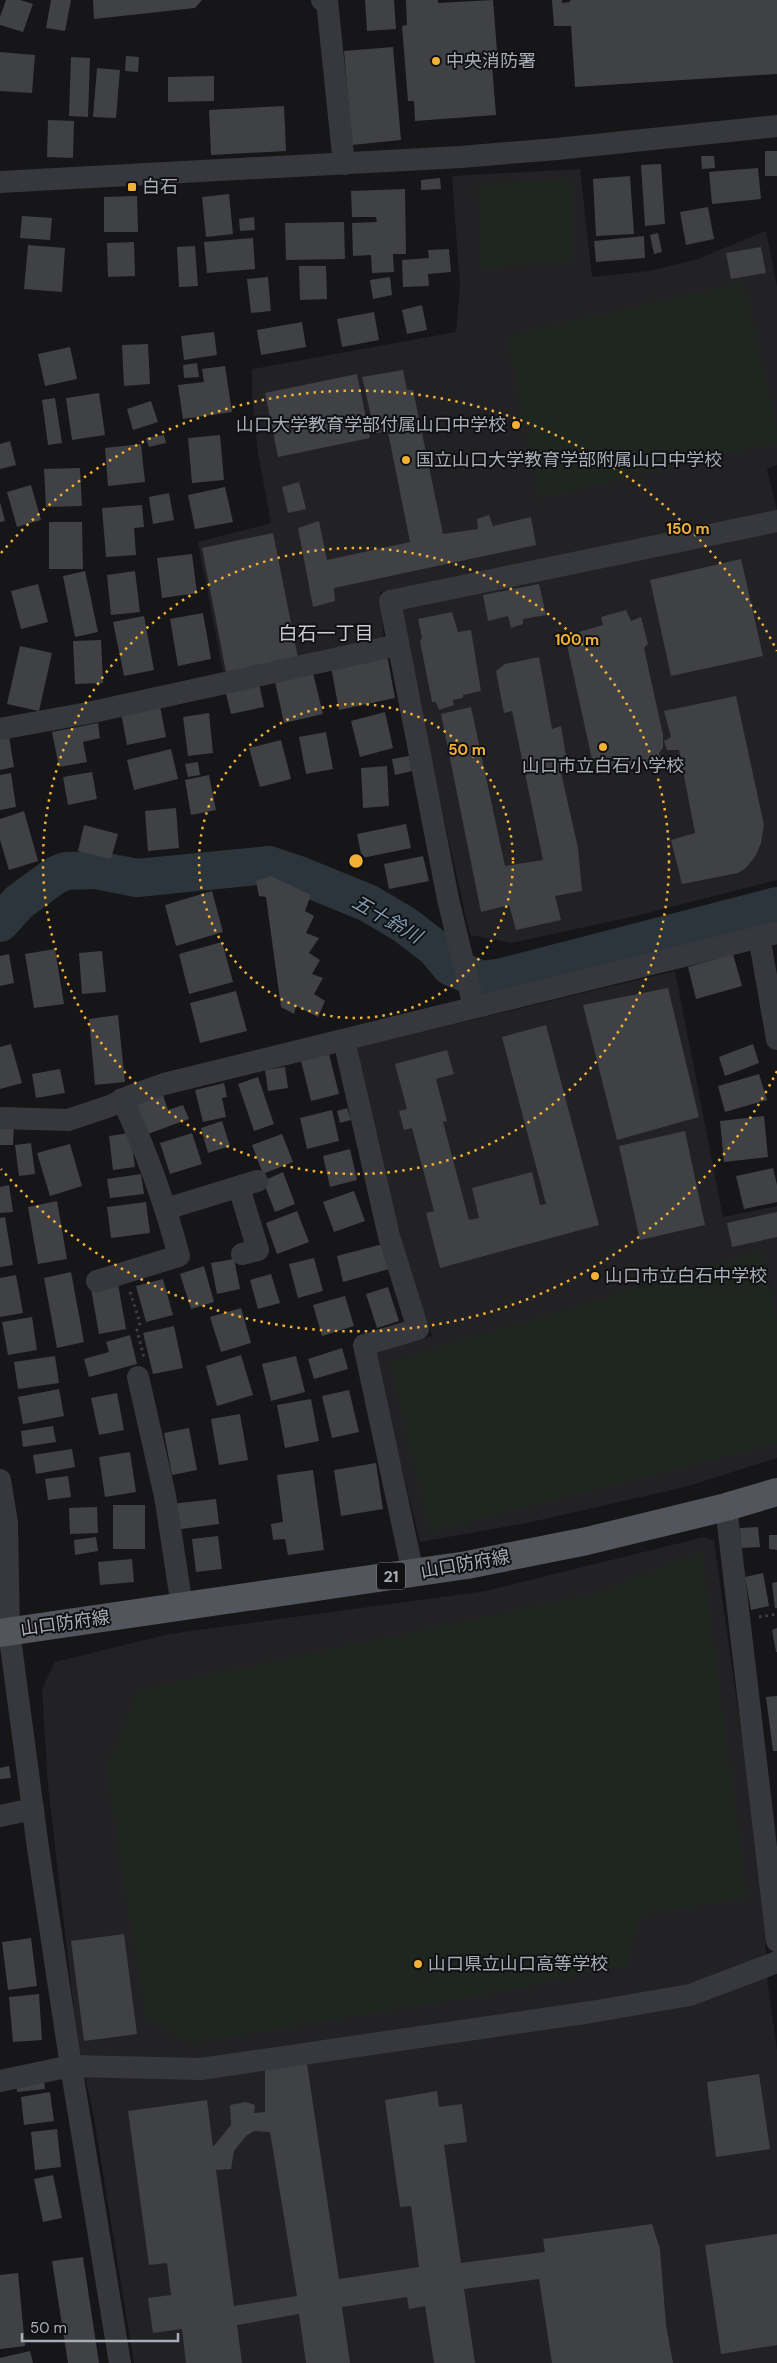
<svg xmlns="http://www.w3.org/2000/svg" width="777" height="2363" viewBox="0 0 777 2363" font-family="'DM Sans','Noto Sans JP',sans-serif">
	<rect width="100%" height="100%" fill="#161618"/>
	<!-- built -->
	<g fill="#222225">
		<path d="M580 169 592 277 649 271 695 260 766 231 777 286V465L767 469 777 510 380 592 384 643 224 677 198 542 271 523 258 453 252 397V369L456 332 460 287 452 176Z"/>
		<path d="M777 530V880L636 916 511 943 470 935 398 614 404 605Z"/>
		<path d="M675 971 723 1217 777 1206V1458L685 1487 527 1523 420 1542 373 1352 432 1336 402 1241 352 1049Z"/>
		<path d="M704 1537 714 1541 770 1935 765 1943 768 1985 777 2050V2363H134L94 2118 78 2044 48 1786 42 1689 55 1662 169 1634 486 1591Z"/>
	</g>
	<!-- green -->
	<g fill="#1e261f">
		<path d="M570 178 573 261 482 268 479 185Z"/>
		<path d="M743 282 777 430V442L540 498 507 336Z"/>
		<path d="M761 1251 777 1322V1443L430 1532 390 1362Z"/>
		<path d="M701 1552 747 1898 639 1915 628 1965 480 1996 191 2043 146 2018 106 1770 138 1690 594 1594Z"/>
	</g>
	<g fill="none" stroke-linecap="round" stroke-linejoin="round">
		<!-- river -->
		<path stroke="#2c353c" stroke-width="38" d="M0 923 19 902 56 875 66 871 96 870 137 878 269 865 299 875 368 903 405 925 435 948 451 967 482 980 503 977 777 906"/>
	</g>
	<!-- building -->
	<g fill="#404145" fill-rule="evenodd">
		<path d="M6 0H20L33 4 23 32 0 25V17Z"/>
		<path d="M51 0H71L65 31 46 28Z"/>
		<path d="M93 0H202L195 8 94 19Z"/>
		<path d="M365 0H394L396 29 367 31Z"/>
		<path d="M406 0H438V3L493 0 497 51 491 53 496 115 415 121 414 101H408L402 26 407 25Z"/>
		<path d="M552 0H562V3L570 2V0H777V74L575 87 571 26H554Z"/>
		<path d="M393 47 401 140 352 145 344 51Z"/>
		<path d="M0 52 35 55 32 93 0 91Z"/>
		<path d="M126 56 139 57 138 72 125 71Z"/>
		<path d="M71 57 90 58 88 117 69 116Z"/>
		<path d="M97 68 120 70 116 118 93 117Z"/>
		<path d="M214 76V101L168 102V77Z"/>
		<path d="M284 106 286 151 211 155 209 110Z"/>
		<path d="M48 120 74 121 73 158 47 157Z"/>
		<rect x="765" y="151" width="12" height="25"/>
		<path d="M701 156H714L715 168 702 169Z"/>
		<path d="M661 164 665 224 645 226 641 165Z"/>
		<path d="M758 168 761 199 712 204 709 172Z"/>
		<path d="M630 176 634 234 596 236 593 179Z"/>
		<path d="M440 178 441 189 421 190V180Z"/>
		<path d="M405 189 406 254H393L394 272 372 273 371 255 353 256 352 223 377 222 376 217H352L351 191Z"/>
		<path d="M229 194 233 234 206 237 202 197Z"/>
		<path d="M137 196 138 232H104V197Z"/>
		<path d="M708 207 714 239 686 245 680 212Z"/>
		<path d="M22 216 52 218 50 240 20 238Z"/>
		<path d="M254 217 255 230 240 231 239 219Z"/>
		<path d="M344 222 345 259 286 260 285 223Z"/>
		<path d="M658 233 662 252 654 254 650 235Z"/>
		<path d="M644 236 645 258 596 262 594 241Z"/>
		<path d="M253 238 255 269 207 273 204 242Z"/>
		<path d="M134 242 135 276 108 277 107 243Z"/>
		<path d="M28 245 65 248 62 292 24 289Z"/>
		<path d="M195 246 198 286 179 287 177 247Z"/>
		<path d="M761 247 766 273 731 279 726 253Z"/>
		<path d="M449 249 451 272 428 274 429 286 403 287 402 260 429 258 428 250Z"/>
		<path d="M299 266H326L327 299 300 300Z"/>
		<path d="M268 277 271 311 251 313 247 279Z"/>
		<path d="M390 277 392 295 373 299 370 280Z"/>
		<path d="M422 305 427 330 407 334 402 310Z"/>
		<path d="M374 312 379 340 342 347 337 319Z"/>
		<path d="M302 322 306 347 261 355 257 330Z"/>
		<path d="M214 332 217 355 184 360 181 336Z"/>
		<path d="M148 344 150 384 124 386 122 345Z"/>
		<path d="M70 347 77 379 45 386 38 354Z"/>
		<path d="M197 363 199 377 184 378 183 365Z"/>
		<path d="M225 366 232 412 183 419 178 385 204 382 202 369Z"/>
		<path d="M403 370 407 390H413L443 534 478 529 477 519 489 515 493 526 531 517 536 545 334 588 335 601 313 607 298 528 319 521 327 560 410 542 388 432 375 433 362 377Z"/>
		<path d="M357 374 370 438 278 457 265 393Z"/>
		<path d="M99 393 105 435 72 440 66 398Z"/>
		<path d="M55 398 62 443 48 445 42 400Z"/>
		<path d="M151 401 158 422 133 430 127 409Z"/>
		<path d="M164 435 166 443 149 447 146 438Z"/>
		<path d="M220 435 224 480 192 483 188 438Z"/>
		<path d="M10 441 16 465 0 469V444Z"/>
		<path d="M141 444 145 482 108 486 105 448Z"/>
		<path d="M80 468 82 506 46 507 44 469Z"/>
		<path d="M299 482 306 509 288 513 282 487Z"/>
		<path d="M31 485 41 520 17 527 7 492Z"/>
		<path d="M225 487 233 522 195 529 188 495Z"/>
		<path d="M169 493 174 520 153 524 149 497Z"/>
		<path d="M0 502 5 521 0 522Z"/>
		<path d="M142 505 144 527 134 528 136 555 106 557 102 508Z"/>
		<path d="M49 522H82L83 569H49Z"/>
		<path d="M273 533 298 658 226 672 202 548Z"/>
		<path d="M192 554 197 593 162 598 157 558Z"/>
		<path d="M741 559 763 656 671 676 650 580Z"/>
		<path d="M85 571 98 632 75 637 63 576Z"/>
		<path d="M135 571 140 612 111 615 107 575Z"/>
		<path d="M38 584 48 622 21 629 11 591Z"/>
		<path d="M539 584 546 615 523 619V624L511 628 508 616 488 621 483 595Z"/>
		<path d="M626 610 631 621 641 617 648 644 644 648 663 735V748L659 753 661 759 603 773 600 762 593 764 565 636 603 625 601 617Z"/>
		<path d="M452 612 458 632 471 630 481 691 463 695V698L453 700 454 705 439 710 436 702H432L420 641 422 638 418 619Z"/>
		<path d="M203 613 211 659 178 666 170 619Z"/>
		<path d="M144 616 154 670 124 676 113 622Z"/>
		<path d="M101 640 103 683 75 684 73 641Z"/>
		<path d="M20 646 52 653 39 711 7 704Z"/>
		<path d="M387 655 395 698 339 710 331 667Z"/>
		<path d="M539 657 552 729 561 726 566 756 558 759 578 848 582 891 555 896 561 920 516 930 509 905 481 912 441 714 471 707 505 866 543 860 512 711 504 713 496 671 505 664Z"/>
		<path d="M312 669 323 714 284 723 274 677Z"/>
		<path d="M259 683 264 707 231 714 225 690Z"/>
		<path d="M736 696 764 825 761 843 756 855 746 868 738 873 682 884 671 840 695 833 679 750H667L664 741 671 737 664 711Z"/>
		<path d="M160 706 166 737 127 745 121 713Z"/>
		<path d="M385 712 393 748 360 757 351 721Z"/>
		<path d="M209 713 213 753 188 756 183 717Z"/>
		<path d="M98 723 100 738 83 742 87 762 59 767 52 732Z"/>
		<path d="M326 732 333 769 306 774 299 737Z"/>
		<path d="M9 737 14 767 0 770V739Z"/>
		<path d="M281 740 291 779 260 787 249 748Z"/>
		<path d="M171 749 178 779 134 790 127 760Z"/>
		<path d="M409 756 412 771 395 775 392 759Z"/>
		<path d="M198 762 200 775 188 777 185 764Z"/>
		<path d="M387 766 389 806 363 808 361 768Z"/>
		<path d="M92 772 97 799 68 805 63 777Z"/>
		<path d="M11 773 16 807 0 810V775Z"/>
		<path d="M209 775 216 810 191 815 185 780Z"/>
		<path d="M176 808 179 848 148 851 145 811Z"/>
		<path d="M24 811 38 861 9 870 0 840V819Z"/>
		<path d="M406 824 411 848 362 858 357 834Z"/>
		<path d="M84 825 118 834 111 859 78 851Z"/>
		<path d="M423 856 429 881 389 889 384 864Z"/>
		<path d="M271 876 311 895 305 911 314 916 306 933 319 938 309 953 320 960 312 974 323 978 314 994 325 1001 318 1017 296 1006 294 1014 281 1007 266 897 259 896 256 881Z"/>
		<path d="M212 891 223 932 176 946 165 905Z"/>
		<path d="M222 942 233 982 189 994 179 954Z"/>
		<path d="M55 949 64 1004 34 1008 25 954Z"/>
		<path d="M102 951 106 992 82 994 79 953Z"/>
		<path d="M9 954 14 983 0 986V956Z"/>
		<path d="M733 954 742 986 696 999 688 967Z"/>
		<path d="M668 988 699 1117 617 1140 583 1005Z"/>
		<path d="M236 991 247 1031 200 1043 190 1003Z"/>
		<path d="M118 1015 125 1082 95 1085 89 1019Z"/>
		<path d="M546 1025 599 1225 440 1268 426 1213 434 1211 412 1128 404 1130 399 1111 407 1109 395 1064 447 1050 454 1074 436 1079 447 1121 443 1122 469 1220 479 1218 472 1188 532 1172 540 1205 546 1204 502 1037Z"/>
		<path d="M11 1044 22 1083 0 1089V1047Z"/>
		<path d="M753 1044 759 1063 725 1076 719 1057Z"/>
		<path d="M329 1054 339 1094 311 1101 301 1061Z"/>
		<path d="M285 1067 288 1088 268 1091 265 1070Z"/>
		<path d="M60 1069 65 1093 36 1098 32 1074Z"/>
		<path d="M759 1074 767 1100 725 1112 718 1086Z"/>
		<path d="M258 1077 274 1124 254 1131 238 1084Z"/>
		<path d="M224 1083 227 1097 222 1098 226 1117 203 1122 195 1090Z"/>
		<path d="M163 1095 168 1110 183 1105 189 1119 145 1135 134 1105Z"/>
		<path d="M347 1108 351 1120 340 1123 337 1111Z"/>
		<path d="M332 1110 339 1141 307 1149 300 1118Z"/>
		<path d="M764 1116 768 1157 724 1162 720 1121Z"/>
		<path d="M222 1121 230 1146 208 1153 201 1128Z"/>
		<path d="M0 1124 14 1125 13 1145H0Z"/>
		<path d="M685 1131 705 1225 640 1240 619 1146Z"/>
		<path d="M130 1133 135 1167 113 1170 109 1136Z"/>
		<path d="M192 1133 202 1164 170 1174 160 1143Z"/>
		<path d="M282 1134 293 1162 263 1174 252 1145Z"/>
		<path d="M31 1143 35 1174 19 1176 15 1145Z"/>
		<path d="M70 1144 82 1186 50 1196 37 1153Z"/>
		<path d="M350 1149 357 1180 330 1187 323 1156Z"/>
		<path d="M773 1168 777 1185V1202L744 1209 736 1176Z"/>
		<path d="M283 1172 295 1204 275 1212 263 1181Z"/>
		<path d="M141 1174 144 1194 110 1198 107 1179Z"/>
		<path d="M9 1185 13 1212 0 1213V1187Z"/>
		<path d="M354 1191 365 1221 334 1232 323 1202Z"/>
		<path d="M57 1201 67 1259 38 1264 28 1207Z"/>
		<path d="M146 1202 150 1233 111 1238 107 1207Z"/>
		<path d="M297 1211 309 1242 277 1254 266 1223Z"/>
		<path d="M777 1212V1237L732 1247 727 1223Z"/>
		<path d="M5 1217 13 1265 0 1267V1218Z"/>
		<path d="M383 1244 389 1269 343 1282 337 1256Z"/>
		<path d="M314 1258 323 1291 298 1298 289 1264Z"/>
		<path d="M234 1259 240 1289 217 1294 211 1263Z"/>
		<path d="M204 1266 214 1302 191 1309 180 1274Z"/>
		<path d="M71 1272 84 1342 57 1348 44 1278Z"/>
		<path d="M271 1274 280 1303 258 1309 250 1280Z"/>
		<path d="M16 1275 23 1313 0 1317V1278Z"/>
		<path d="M163 1279 173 1315 146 1322 136 1286Z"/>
		<path d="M118 1284 126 1329 99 1334 91 1289Z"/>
		<path d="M388 1287 399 1321 377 1328 366 1294Z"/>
		<path d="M345 1296 354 1326 322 1336 313 1305Z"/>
		<path d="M241 1308 251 1343 221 1352 210 1317Z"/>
		<path d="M32 1317 37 1350 8 1355 2 1322Z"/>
		<path d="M174 1326 183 1368 153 1374 143 1333Z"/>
		<path d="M130 1335 137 1364 89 1377 84 1359 109 1352 106 1342Z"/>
		<path d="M342 1348 348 1369 314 1379 308 1359Z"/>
		<path d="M241 1355 253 1395 217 1406 206 1366Z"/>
		<path d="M55 1356 59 1383 18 1389 14 1362Z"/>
		<path d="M296 1356 305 1392 271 1401 262 1364Z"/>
		<path d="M59 1389 64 1416 23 1424 18 1397Z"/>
		<path d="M349 1390 359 1432 332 1438 322 1396Z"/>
		<path d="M117 1393 124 1430 99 1435 91 1398Z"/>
		<path d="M311 1399 319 1441 285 1448 277 1405Z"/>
		<path d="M240 1414 248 1460 219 1465 211 1419Z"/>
		<path d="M53 1426 56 1442 23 1447 21 1431Z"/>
		<path d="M189 1428 197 1470 172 1475 164 1433Z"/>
		<path d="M72 1449 75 1467 36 1474 33 1455Z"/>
		<path d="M130 1452 136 1492 105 1497 99 1457Z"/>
		<path d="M376 1463 383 1509 341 1516 334 1470Z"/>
		<path d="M313 1470 324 1550 288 1555 285 1539 273 1540 271 1524 283 1522 277 1475Z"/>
		<path d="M68 1476 71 1497 48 1500 45 1479Z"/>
		<path d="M216 1499 219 1524 174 1530 171 1504Z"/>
		<rect x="113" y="1505" width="32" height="44"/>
		<path d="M97 1507 98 1533 70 1534 69 1508Z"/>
		<path d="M758 1527 760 1547 741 1548 740 1528Z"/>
		<path d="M769 1535H777V1550L769 1549Z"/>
		<path d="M218 1536 222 1569 196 1572 192 1539Z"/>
		<path d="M96 1537 98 1551 75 1555 74 1540Z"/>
		<path d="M132 1559 134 1582 100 1585 98 1562Z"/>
		<path d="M763 1573 769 1606 751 1610 745 1577Z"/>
		<path d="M777 1582V1608H775L772 1583Z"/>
		<path d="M777 1628V1652H776L772 1630Z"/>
		<path d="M777 1696V1751H773L766 1697Z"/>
		<path d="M9 1766 11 1778 0 1779V1768Z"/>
		<path d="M124 1934 137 2034 84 2041 71 1941Z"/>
		<path d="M31 1938 37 1986 8 1990 2 1942Z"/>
		<path d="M39 1994 42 2040 13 2042 9 1997Z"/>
		<path d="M307 2064 339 2279 419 2267 411 2206 400 2207 385 2100 437 2091 439 2107 462 2104 467 2142 444 2145 461 2263 545 2252 543 2239 652 2224 660 2249 666 2325 673 2363H552L539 2279 464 2289 475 2363H434L425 2306 409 2309 407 2297 342 2307 350 2363H306L299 2314 237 2325 242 2363H186L182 2329 153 2333 148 2298 171 2295 167 2263 149 2265 128 2111 207 2100 213 2147 231 2125 230 2105 246 2102 255 2105 254 2113 265 2112V2070ZM254 2131 270 2132 297 2296 234 2306 216 2170 231 2169 234 2151 246 2136Z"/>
		<path d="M759 2074 770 2149 716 2157 707 2082Z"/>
		<path d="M44 2079 45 2089 17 2092 16 2082Z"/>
		<path d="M50 2092 54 2121 24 2125 21 2097Z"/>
		<path d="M57 2129 61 2167 35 2170 31 2132Z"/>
		<path d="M53 2175 62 2218 43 2222 34 2179Z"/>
		<path d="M777 2234V2345L721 2354 705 2245Z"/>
		<path d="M83 2257 99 2363H68L52 2261Z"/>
		<path d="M18 2273 25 2346 0 2349V2275Z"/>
		<path d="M30 2351 33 2363H0V2358Z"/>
	</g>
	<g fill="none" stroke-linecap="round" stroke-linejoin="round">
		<!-- path -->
		<g stroke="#3d3f44" stroke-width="3" stroke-dasharray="2.5 4" stroke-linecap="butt">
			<path d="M130 1292 140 1323 137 1330 144 1358"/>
			<path d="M759 1617 777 1614"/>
		</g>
		<!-- minor -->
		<g stroke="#37383d" stroke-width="22">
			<path d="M322 0 327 1 344 164"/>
			<path d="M0 182 460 157 557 149 777 126"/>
			<path d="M0 729 88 713 398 645"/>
			<path d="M759 936 777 1039"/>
			<path d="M474 1007 448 899 390 601 777 521"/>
			<path d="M344 1040 389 1236 418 1329 364 1345 413 1573"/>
			<path d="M0 1118 68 1120 110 1106 130 1096 164 1084 777 933"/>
			<path d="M239 1187 258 1250 242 1254"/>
			<path d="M166 1209 257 1181"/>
			<path d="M97 1281 179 1256C164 1200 147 1152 122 1099"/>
			<path d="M138 1377 165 1496 182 1606"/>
			<path d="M0 1480 7 1523 9 1631 38 1848 71 2066 120 2363"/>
			<path d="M726 1507 777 1941"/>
			<path d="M0 1816 33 1809"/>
			<path d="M0 2081 71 2066 201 2069 591 2012 690 1995 777 1962"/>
		</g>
		<!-- major -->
		<path stroke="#53555c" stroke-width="28" d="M0 1633 467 1565 587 1541 726 1507 777 1492"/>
	</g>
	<!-- distance rings -->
	<g fill="none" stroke="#f2b134" stroke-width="2.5" stroke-dasharray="2.5 5">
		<circle cx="356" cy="861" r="157"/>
		<circle cx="356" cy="861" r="313"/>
		<path d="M777 1071A470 470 0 0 1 1 1169M1 553A470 470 0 0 1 777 651"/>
	</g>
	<!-- markers -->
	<g fill="#f2b134" stroke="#111113" stroke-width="2">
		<circle cx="436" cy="61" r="5"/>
		<rect x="127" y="182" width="10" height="10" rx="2.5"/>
		<circle cx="516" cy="425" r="5"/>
		<circle cx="406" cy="460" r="5"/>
		<circle cx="603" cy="747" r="5"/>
		<circle cx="595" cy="1276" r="5"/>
		<circle cx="418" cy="1964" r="5"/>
	</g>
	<g text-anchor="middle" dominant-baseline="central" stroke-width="4" stroke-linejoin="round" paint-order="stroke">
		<!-- shield labels -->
		<rect fill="#111113" stroke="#7b7e86" stroke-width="1" x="377" y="1562.5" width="28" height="27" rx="4"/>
		<g font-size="16" font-weight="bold" fill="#a8adb8">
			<text x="391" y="1576">21</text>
		</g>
		<!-- poi labels -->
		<g font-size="18" fill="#a8adb8" stroke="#111113" text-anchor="start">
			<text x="446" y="61">中央消防署</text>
			<text x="142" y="187">白石</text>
			<text x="506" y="425" text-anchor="end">山口大学教育学部付属山口中学校</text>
			<text x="416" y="460">国立山口大学教育学部附属山口中学校</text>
			<text x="603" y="766" text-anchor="middle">山口市立白石小学校</text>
			<text x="605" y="1276">山口市立白石中学校</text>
			<text x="428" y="1964">山口県立山口高等学校</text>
		</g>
		<!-- street labels -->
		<g font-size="18" fill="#a8adb8" stroke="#111113">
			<text transform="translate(465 1564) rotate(-10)">山口防府線</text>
			<text transform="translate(65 1623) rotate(-8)">山口防府線</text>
		</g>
		<!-- neighbourhood labels -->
		<g font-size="19" fill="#c9ccd4" stroke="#111113">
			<text x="326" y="633">白石一丁目</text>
		</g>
		<!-- water labels -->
		<g font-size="19" font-style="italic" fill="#7f9bb3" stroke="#111113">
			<text transform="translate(387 919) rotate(30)">五十鈴川</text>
		</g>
	</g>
	<circle cx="356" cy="861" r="8" fill="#f2b134" stroke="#111113" stroke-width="2.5"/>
	<g font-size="15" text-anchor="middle" font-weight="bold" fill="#f2b134" stroke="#111113" stroke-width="4" stroke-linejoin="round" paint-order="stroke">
		<text x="688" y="534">150 m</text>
		<text x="577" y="645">100 m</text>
		<text x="467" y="755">50 m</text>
	</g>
	<!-- scale -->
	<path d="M22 2333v8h156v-8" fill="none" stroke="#a8adb8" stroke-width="2.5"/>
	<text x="30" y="2333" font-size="15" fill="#a8adb8" stroke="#111113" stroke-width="4" paint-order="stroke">50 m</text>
</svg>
